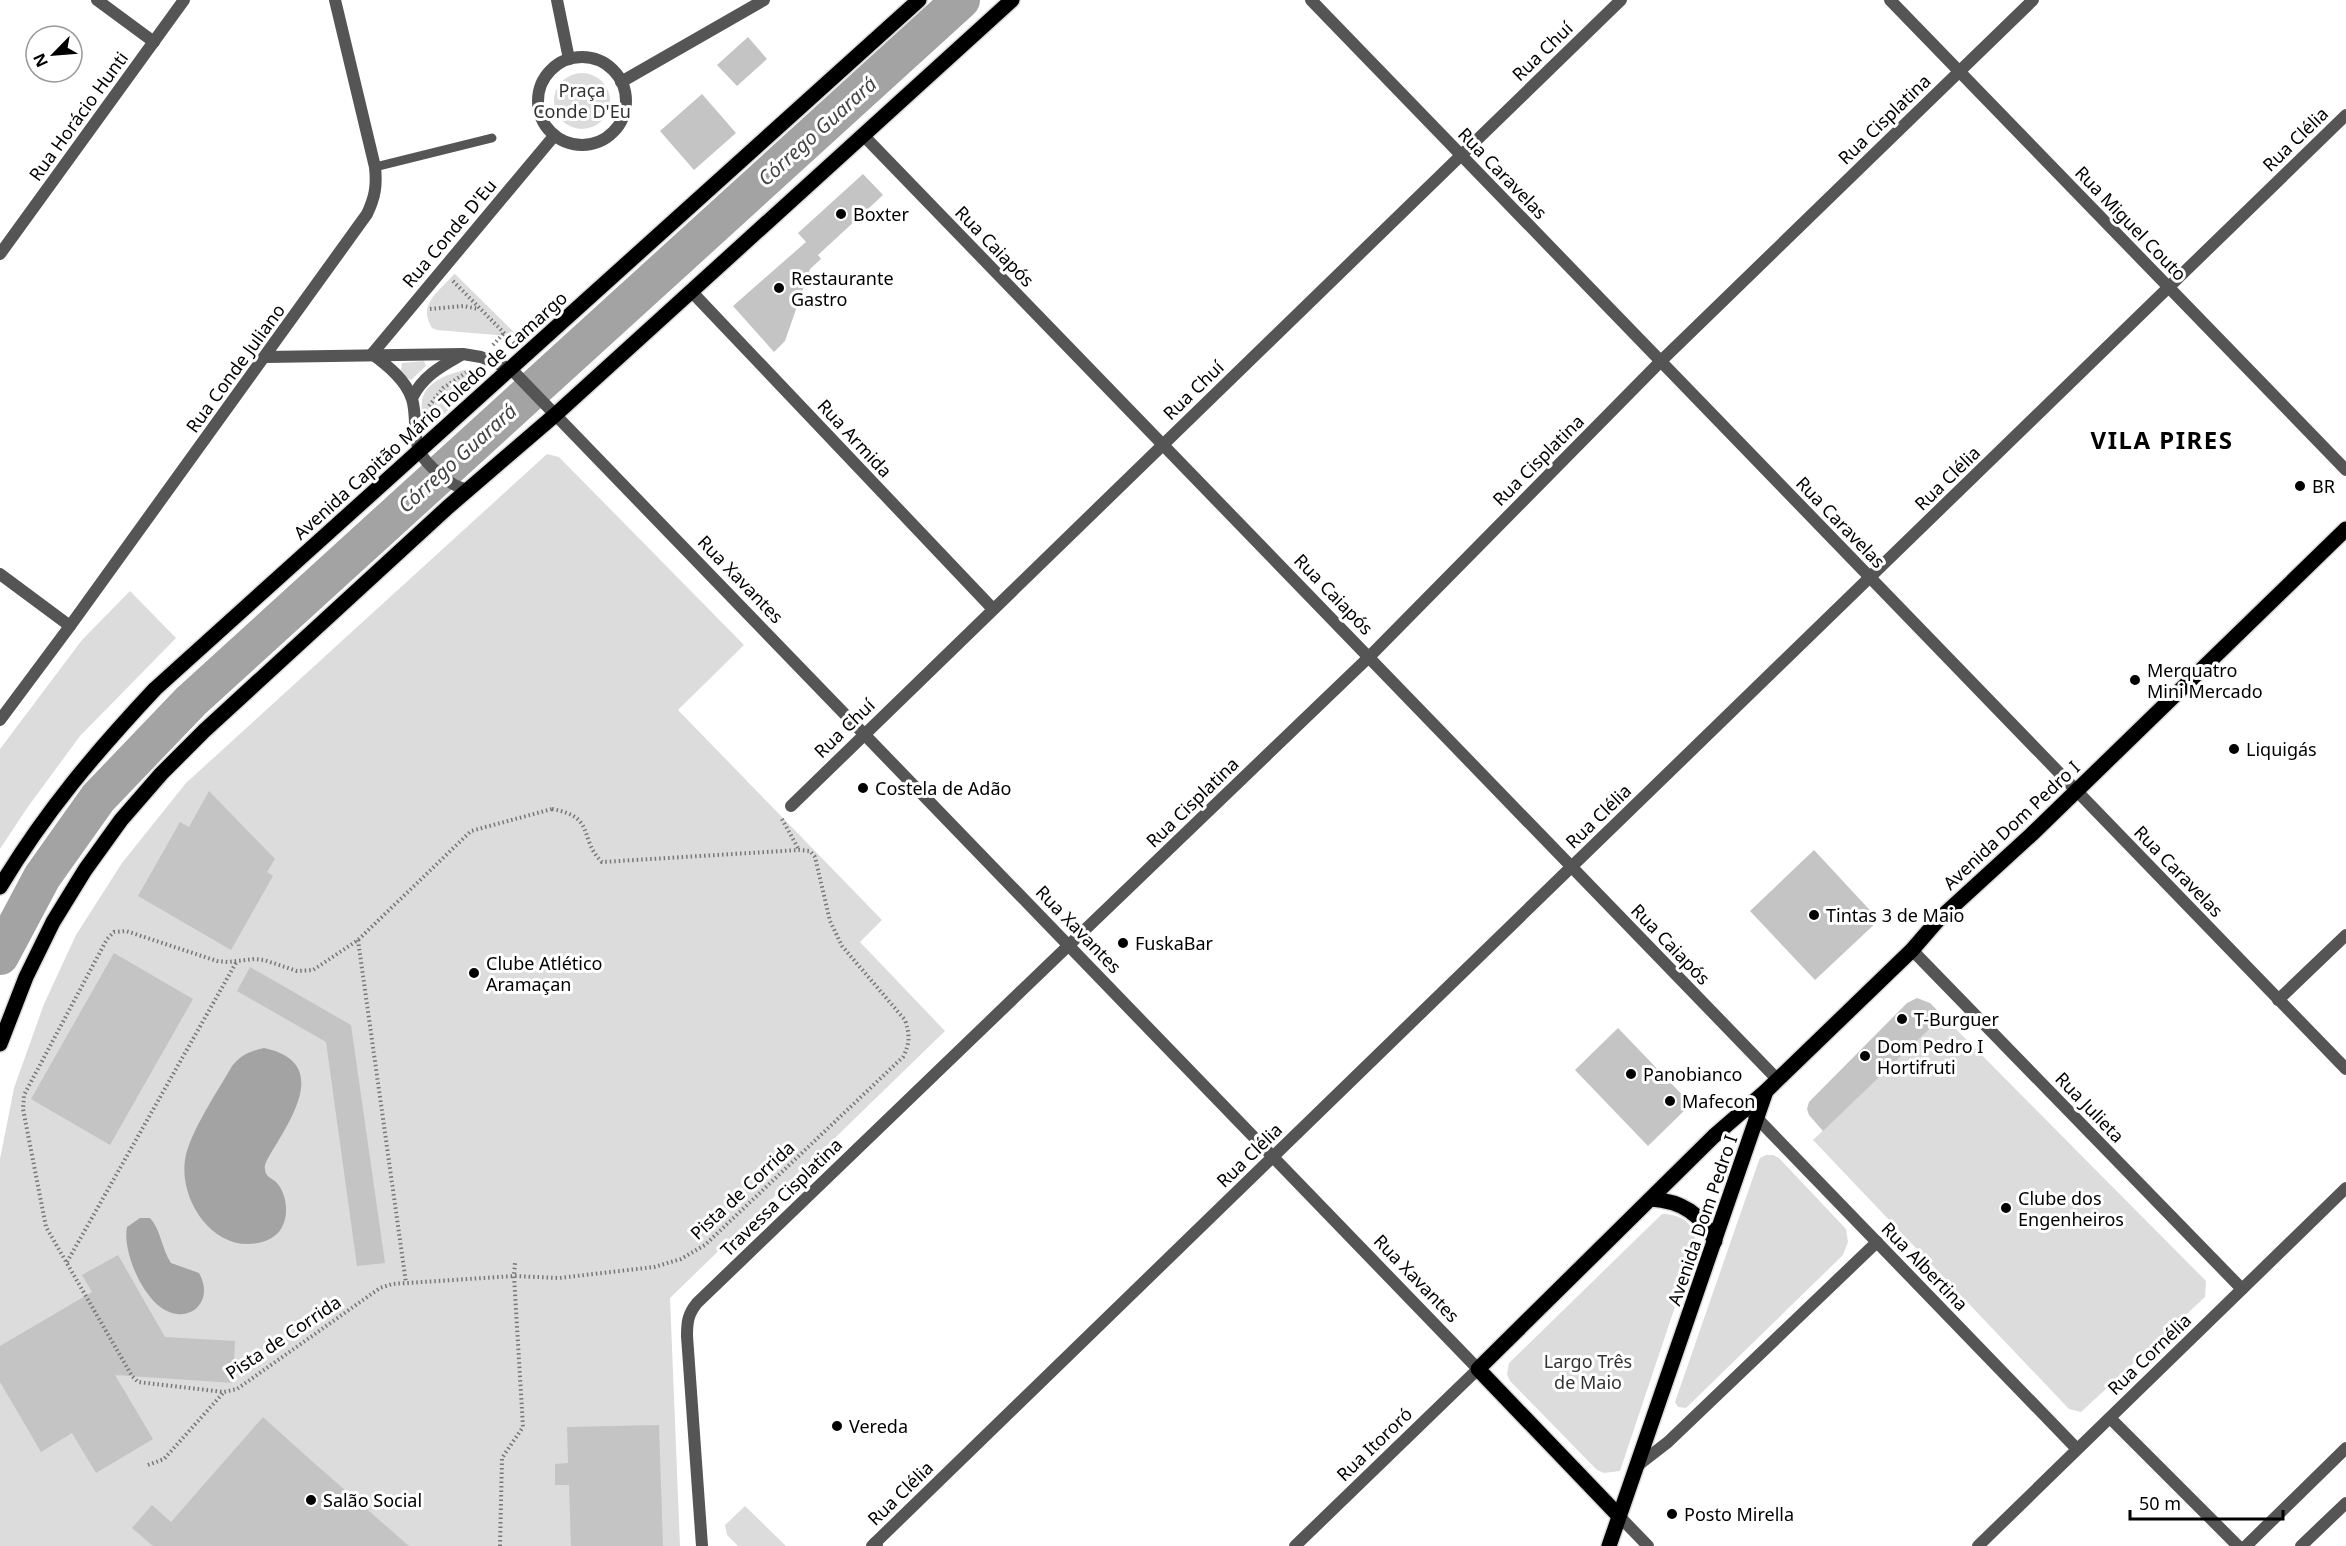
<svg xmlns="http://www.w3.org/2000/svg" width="2346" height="1546" viewBox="0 0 2346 1546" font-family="'Noto Sans',sans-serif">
	<rect width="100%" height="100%" fill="#fff"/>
	<!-- green -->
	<g fill="#dcdcdc">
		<circle cx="582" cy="101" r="28"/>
		<path d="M454 274H455L519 337 437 330 432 328C417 304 439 292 454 274Z"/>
		<path d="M424 361 426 366 411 380 405 377 401 370 402 363Z"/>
		<path d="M468 369C475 370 480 372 480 380L478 384 431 426H425L423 424C422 416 421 407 422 400 426 380 452 373 468 369Z"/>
		<path d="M547 454 559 457 744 645 678 710 882 920 860 942 945 1031 670 1298 680 1546H0V1159L14 1088 44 1004 76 935 122 863 186 783Z"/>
		<path d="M130 591 176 638 80 736 27 808 0 849V749L82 640Z"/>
		<path d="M1943 1016 2206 1281 2205 1297 2081 1412 2069 1409 1813 1140Z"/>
		<path d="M1766 1155H1773L1779 1158 1846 1229 1848 1242 1843 1255 1686 1408 1678 1407 1675 1402 1758 1163 1760 1158Z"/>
		<path d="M1662 1214C1682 1214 1695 1224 1696 1244L1620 1471 1604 1473 1597 1470 1510 1381 1507 1374 1509 1363Z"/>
		<path d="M745 1506 786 1546H738L727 1535 725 1525Z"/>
	</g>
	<!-- water -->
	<g fill="#a3a3a3">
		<path d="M264 1048C334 1063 288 1123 267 1160 266 1162 264 1167 265 1169 265 1176 271 1178 276 1182 286 1192 289 1212 283 1225 279 1235 269 1241 258 1243 214 1252 179 1201 185 1160 189 1133 218 1091 232 1066 241 1055 250 1051 264 1048Z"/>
		<path d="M140 1218H150C161 1230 162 1250 171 1263L199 1273C214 1299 193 1323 167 1311 143 1300 122 1251 127 1227Z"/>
	</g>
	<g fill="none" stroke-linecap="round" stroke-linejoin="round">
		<!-- river -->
		<path stroke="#a3a3a3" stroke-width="38" d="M0 956 42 877 98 798 191 701 961 0"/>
	</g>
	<!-- building -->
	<g fill="#c4c4c4">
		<path d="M748 37 767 59 737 86 717 65Z"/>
		<path d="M702 94 736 133 694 170 660 131Z"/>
		<path d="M863 174 883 195 818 255 821 259 810 269 785 341 774 352 733 306 806 242 798 233Z"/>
		<path d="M209 791 275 859 267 872 273 876 231 950 138 896 180 822 189 827Z"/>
		<path d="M1814 850 1879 920 1815 980 1750 911Z"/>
		<path d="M114 953 193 999 110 1145 31 1099Z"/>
		<path d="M250 967 351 1025 385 1263 357 1266 326 1042 237 991Z"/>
		<path d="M1917 998 1930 1003 1943 1016 1823 1131 1809 1115 1807 1109 1809 1102 1907 1003Z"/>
		<path d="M1618 1028 1691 1104 1648 1146 1575 1070Z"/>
		<path d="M118 1255 165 1337 235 1341 233 1383 115 1375 153 1439 96 1473 72 1433 41 1452 0 1382V1346L92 1292 82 1275Z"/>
		<path d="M263 1417 305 1455 409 1546H153L132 1528 152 1505 171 1522Z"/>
		<path d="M659 1425 663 1546H571L569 1485H555V1464L568 1463 567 1427Z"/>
	</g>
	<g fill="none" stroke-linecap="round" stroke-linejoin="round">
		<!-- primary casing -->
		<g stroke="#dbdbdb" stroke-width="18">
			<g id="primary">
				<path d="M0 887C45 812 95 753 155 689L919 0"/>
				<path d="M0 1044 26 977 53 922 85 870 121 820 161 774 204 731 448 507 555 415 1012 0"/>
				<path d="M1651 1199C1682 1201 1701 1214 1715 1241"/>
				<path d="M1619 1516 1478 1369 1714 1136 1766 1091 1912 950 1938 920 2032 834 2346 529"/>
				<path d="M1609 1546 1766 1091"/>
			</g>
		</g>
		<!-- path -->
		<g stroke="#777" stroke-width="4" stroke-dasharray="1.5 3" stroke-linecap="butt">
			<path d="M453 281 515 344"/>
			<path d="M430 309 463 306 479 309"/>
			<path d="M493 345 504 333"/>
			<path d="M429 406 443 388 470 370"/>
			<path d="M552 809C597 817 578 839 602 862L799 850 810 851 815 857 830 921 842 946 905 1020C910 1035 910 1043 903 1057L705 1245 681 1259 654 1267 559 1278 514 1276 392 1284 380 1288 237 1389 224 1392 138 1382 132 1376 46 1227 23 1109 24 1095 107 939 114 932 126 931 217 961 228 962 255 959 264 960 297 971 313 970 358 940 471 831Z"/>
			<path d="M782 819 799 850"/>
			<path d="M358 940 406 1283"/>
			<path d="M67 1262 237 961"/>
			<path d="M148 1465 164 1459 224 1392"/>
			<path d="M500 1546 502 1458 523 1427 514 1276 515 1263"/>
		</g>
		<!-- service -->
		<path stroke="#555" stroke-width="9" d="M375 167 492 138"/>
		<!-- minor -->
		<g stroke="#555" stroke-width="12">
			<path d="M97 0 154 42"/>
			<path d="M557 0 569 59"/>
			<path d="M1311 0 2346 1069"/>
			<circle cx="582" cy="101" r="44"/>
			<path d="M621 82 764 0"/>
			<path d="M863 135 1777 1079"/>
			<path d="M0 254 184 0"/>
			<path d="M691 291 993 609"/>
			<path d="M372 354 554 136"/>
			<path d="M0 574 70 626"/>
			<path d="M791 806 1621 0"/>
			<path d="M1912 950 2242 1289"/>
			<path d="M2278 1000 2346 935"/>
			<path d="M1751 1112 2077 1449"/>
			<path d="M2110 1418 2238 1546"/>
			<path d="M1637 1466 1668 1442 1877 1242"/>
			<path d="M875 1543 2346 115"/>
			<path d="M702 1546 687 1336C687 1322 688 1314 697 1303L1068 946"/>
			<path d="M1978 1546 2346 1188"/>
		</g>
		<!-- tertiary -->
		<g stroke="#555" stroke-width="12">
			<path d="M1890 0 2346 470"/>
			<path d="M372 354C387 365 406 380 412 399 417 415 413 435 419 450 425 464 453 489 468 489"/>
			<path d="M265 357 463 354 481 357 511 369 1478 1369 1295 1546"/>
			<path d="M412 398C423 376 440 367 461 355"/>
			<path d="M0 720 70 626 367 214C375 197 377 186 375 167L335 0"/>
			<path d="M1068 946 1369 657 1661 361 2033 0"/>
			<path d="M1619 1516 1648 1546"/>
			<path d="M872 1546 875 1543 877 1546"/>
			<path d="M2246 1546 2346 1448"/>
			<path d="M2301 1546 2346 1503"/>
		</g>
		<!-- primary -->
		<use href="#primary" stroke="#000" stroke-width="15"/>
	</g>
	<!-- markers -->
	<g fill="#000" stroke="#fff" stroke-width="2">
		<circle cx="841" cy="214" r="6"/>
		<circle cx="779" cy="288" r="6"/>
		<circle cx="2300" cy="486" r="6"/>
		<circle cx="2135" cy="680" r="6"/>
		<circle cx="2234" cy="749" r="6"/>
		<circle cx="863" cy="788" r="6"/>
		<circle cx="1814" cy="915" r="6"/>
		<circle cx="1123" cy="943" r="6"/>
		<circle cx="474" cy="973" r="6"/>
		<circle cx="1902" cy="1019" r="6"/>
		<circle cx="1865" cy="1056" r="6"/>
		<circle cx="1631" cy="1074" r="6"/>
		<circle cx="1670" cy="1101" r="6"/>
		<circle cx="2006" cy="1208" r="6"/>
		<circle cx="837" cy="1426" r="6"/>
		<circle cx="311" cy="1500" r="6"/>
		<circle cx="1672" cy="1514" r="6"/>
	</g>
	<g text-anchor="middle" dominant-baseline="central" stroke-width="6" stroke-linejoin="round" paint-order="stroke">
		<!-- street labels -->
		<g font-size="18" fill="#000" stroke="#fff">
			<text transform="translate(1542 51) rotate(-44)">Rua Chuí</text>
			<text transform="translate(78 116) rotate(-54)">Rua Horácio Hunti</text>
			<text transform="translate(1884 119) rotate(-44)">Rua Cisplatina</text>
			<text transform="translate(2295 139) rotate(-44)">Rua Clélia</text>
			<text transform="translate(1503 173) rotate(46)">Rua Caravelas</text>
			<text transform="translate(2131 223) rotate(46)">Rua Miguel Couto</text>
			<text transform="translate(449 233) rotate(-50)">Rua Conde D'Eu</text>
			<text transform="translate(995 246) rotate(46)">Rua Caiapós</text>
			<text transform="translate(235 368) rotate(-54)">Rua Conde Juliano</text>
			<text transform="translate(1193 390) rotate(-44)">Rua Chuí</text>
			<text transform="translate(430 415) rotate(-42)">Avenida Capitão Mário Toledo de Camargo</text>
			<text transform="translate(855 438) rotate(47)">Rua Armida</text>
			<text transform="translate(1538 460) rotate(-45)">Rua Cisplatina</text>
			<text transform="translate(1947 478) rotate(-44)">Rua Clélia</text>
			<text transform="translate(1841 522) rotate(46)">Rua Caravelas</text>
			<text transform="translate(741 579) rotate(46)">Rua Xavantes</text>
			<text transform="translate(1334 594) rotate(46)">Rua Caiapós</text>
			<text transform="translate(844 728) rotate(-44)">Rua Chuí</text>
			<text transform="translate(1192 802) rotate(-44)">Rua Cisplatina</text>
			<text transform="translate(1598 816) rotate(-44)">Rua Clélia</text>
			<text transform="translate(2011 825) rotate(-43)">Avenida Dom Pedro I</text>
			<text transform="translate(2179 871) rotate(46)">Rua Caravelas</text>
			<text transform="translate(1079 929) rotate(46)">Rua Xavantes</text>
			<text transform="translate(1671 944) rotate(46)">Rua Caiapós</text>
			<text transform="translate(2090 1107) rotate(46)">Rua Julieta</text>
			<text transform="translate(1249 1155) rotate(-44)">Rua Clélia</text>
			<text transform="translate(742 1190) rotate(-43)">Pista de Corrida</text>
			<text transform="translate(781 1197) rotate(-44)">Travessa Cisplatina</text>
			<text transform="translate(1702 1220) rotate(-71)">Avenida Dom Pedro I</text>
			<text transform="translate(1925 1266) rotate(46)">Rua Albertina</text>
			<text transform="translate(1417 1278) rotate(46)">Rua Xavantes</text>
			<text transform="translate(283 1337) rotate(-34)">Pista de Corrida</text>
			<text transform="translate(2149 1354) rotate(-44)">Rua Cornélia</text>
			<text transform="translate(1374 1444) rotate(-44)">Rua Itororó</text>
			<text transform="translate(900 1493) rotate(-44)">Rua Clélia</text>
		</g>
		<!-- park labels -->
		<g font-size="18" fill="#333" stroke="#fff">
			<text x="582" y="90">Praça<tspan x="582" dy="21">Conde D'Eu</tspan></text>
			<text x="1588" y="1361">Largo Três<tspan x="1588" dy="21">de Maio</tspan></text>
		</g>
		<!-- poi labels -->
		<g font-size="18" fill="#000" stroke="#fff" text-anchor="start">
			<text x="853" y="214">Boxter</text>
			<text x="791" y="278">Restaurante<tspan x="791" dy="21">Gastro</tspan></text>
			<text x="2312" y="486">BR</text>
			<text x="2147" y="670">Merquatro<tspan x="2147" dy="21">Mini Mercado</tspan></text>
			<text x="2246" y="749">Liquigás</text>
			<text x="875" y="788">Costela de Adão</text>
			<text x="1826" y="915">Tintas 3 de Maio</text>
			<text x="1135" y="943">FuskaBar</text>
			<text x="486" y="963">Clube Atlético<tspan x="486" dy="21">Aramaçan</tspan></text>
			<text x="1914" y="1019">T-Burguer</text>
			<text x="1877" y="1046">Dom Pedro I<tspan x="1877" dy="21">Hortifruti</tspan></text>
			<text x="1643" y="1074">Panobianco</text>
			<text x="1682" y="1101">Mafecon</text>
			<text x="2018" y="1198">Clube dos<tspan x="2018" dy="21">Engenheiros</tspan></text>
			<text x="849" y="1426">Vereda</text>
			<text x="323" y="1500">Salão Social</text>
			<text x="1684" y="1514">Posto Mirella</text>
		</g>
		<!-- water labels -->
		<g font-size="20" font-style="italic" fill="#444" stroke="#fff">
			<text transform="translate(817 131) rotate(-42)">Córrego Guarará</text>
			<text transform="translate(457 458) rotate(-42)">Córrego Guarará</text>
		</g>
		<!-- district labels -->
		<g font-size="24" font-weight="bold" letter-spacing="1.5" fill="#000" stroke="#fff">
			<text x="2162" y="439">VILA PIRES</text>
		</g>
	</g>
	<!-- north arrow -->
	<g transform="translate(54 54) rotate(245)"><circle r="28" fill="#ffffff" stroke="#999999" stroke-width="1.5"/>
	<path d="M0-4.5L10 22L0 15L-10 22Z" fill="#000000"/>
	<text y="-9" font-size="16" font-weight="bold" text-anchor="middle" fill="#000000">N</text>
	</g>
	<!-- scale -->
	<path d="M2130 1510v9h153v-9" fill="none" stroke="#000000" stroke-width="3"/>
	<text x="2139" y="1510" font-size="18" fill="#000000" stroke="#ffffff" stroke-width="4.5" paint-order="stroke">50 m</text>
</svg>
